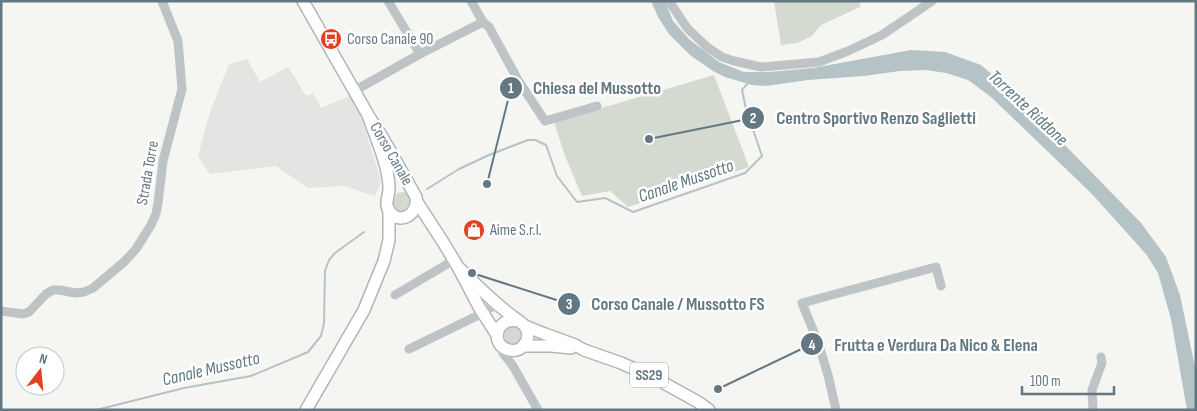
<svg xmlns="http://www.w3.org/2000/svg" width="1197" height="411" viewBox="0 0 1197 411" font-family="'Sofia Sans Condensed',sans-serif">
	<rect width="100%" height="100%" fill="#f5f5f2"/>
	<!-- built -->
	<path fill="#e3e5e3" d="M247 59 260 82 288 67 306 96 313 93 321 108 350 96 362 119 381 181 375 196 344 186 308 188 276 166 210 174 198 156 210 112 229 64Z"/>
	<!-- green -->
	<g fill="#d5dad1">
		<path d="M774 1H860V7L821 25 812 36 797 43 781 45Z"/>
		<path d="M714 75 749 167 628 207 610 191 582 196 565 156 554 122Z"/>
		<circle cx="402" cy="202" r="10"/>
		<circle cx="513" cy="335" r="9"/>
	</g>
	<!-- water -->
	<path fill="#b5c3c6" d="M651 1H665L673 21 690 40 719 62 744 72H769L813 68 911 50 945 52 981 65 1016 95 1102 183 1141 223 1166 257 1180 295 1196 372V410H1187L1171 319 1158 273 1146 254 1092 194 991 97 968 80 946 73 926 70 900 71 864 76 808 80 766 86 752 85 725 77 713 71 690 55 669 34 658 17Z"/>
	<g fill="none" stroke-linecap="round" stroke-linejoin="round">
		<!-- stream -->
		<g stroke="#b5c3c6" stroke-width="2">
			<path d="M427 189 459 169 489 155 528 140H535L546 145 557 176 577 202 605 198 633 212 745 173 762 156 746 109 742 90 748 83"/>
			<path d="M96 410 184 388 251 376 308 352 321 336 324 323 325 271 329 260 335 253 364 232"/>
		</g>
		<!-- major casing -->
		<g stroke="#b0b6b9" stroke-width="14">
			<g id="major">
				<path d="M303 1 368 115 381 135 416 197C419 213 401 226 390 212 383 204 390 195 389 186 388 164 375 136 368 115"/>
				<path d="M417 202 443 242 458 267 479 307 497 335"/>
				<path d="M458 267C475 284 492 301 512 316 517 320 523 323 526 328 529 334 528 341 523 346 520 350 514 351 509 350 489 345 496 316 518 321"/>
				<path d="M525 326 545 334 575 345 584 350 621 363 653 377 698 402 709 410"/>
				<path d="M523 346H551L571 348"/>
				<path d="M306 410 364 310 377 278 384 261 389 240V210"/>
			</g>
		</g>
		<!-- minor -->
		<g stroke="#bec3c6" stroke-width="9">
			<path d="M388 1 420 54"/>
			<path d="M471 1 483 22 489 27 518 80 545 121 597 106"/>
			<path d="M669 1 687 28 707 47 722 57 734 61 761 67 819 62 848 51 882 35 932 1"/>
			<path d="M354 91 420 54 483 22"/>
			<path d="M395 295 454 260"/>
			<path d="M1 311 23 314 29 312 46 294 53 290H60L75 293 84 292 93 288 124 262 136 249 151 225 156 214 158 203 163 161 182 89 178 41 162 1"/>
			<path d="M500 345 503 353 513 366 538 410"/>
			<path d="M409 349 483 313C488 308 492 306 499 306"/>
			<path d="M836 410 828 375 818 342 802 303 936 267 941 286"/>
			<path d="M1093 410 1092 390 1102 363 1101 357"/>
		</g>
		<!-- major -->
		<use href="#major" stroke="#fff" stroke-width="11"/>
		<!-- rail -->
		<path stroke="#9da6aa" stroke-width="2" stroke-dasharray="8 4" stroke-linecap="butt" d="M472 410H482"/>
	</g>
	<!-- icons -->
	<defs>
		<g id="bus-disc" transform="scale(1.125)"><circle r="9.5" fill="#e44023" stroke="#fff"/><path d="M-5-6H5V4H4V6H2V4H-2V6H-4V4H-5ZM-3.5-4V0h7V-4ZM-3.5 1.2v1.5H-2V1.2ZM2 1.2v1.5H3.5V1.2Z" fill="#fff"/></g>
		<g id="shop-disc" transform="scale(1.125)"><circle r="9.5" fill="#e44023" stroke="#fff"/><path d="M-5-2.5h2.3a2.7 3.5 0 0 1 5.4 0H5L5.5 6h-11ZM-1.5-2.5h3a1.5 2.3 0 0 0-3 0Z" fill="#fff"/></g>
	</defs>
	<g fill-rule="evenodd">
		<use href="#bus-disc" x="331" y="39"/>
		<use href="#shop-disc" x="474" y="230"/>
	</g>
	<g text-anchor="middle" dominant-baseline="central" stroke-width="5" stroke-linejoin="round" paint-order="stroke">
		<!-- shield labels -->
		<rect fill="#fff" stroke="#92a0a8" stroke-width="1" x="630" y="362.5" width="38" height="25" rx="4"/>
		<g font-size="15" font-weight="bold" fill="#647883">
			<text x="649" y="375">SS29</text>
		</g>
		<!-- poi labels -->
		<g font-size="16" fill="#647883" stroke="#fff" text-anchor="start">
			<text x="347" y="39">Corso Canale 90</text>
			<text x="490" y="230">Aime S.r.l.</text>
		</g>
		<!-- street labels -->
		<g font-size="16" fill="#647883" stroke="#fff">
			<text transform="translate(391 154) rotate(60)">Corso Canale</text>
			<text transform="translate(148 173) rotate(-80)">Strada Torre</text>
		</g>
		<!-- water labels -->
		<g font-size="18" font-style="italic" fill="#5f7a80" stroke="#fff">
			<text transform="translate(1028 108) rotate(43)">Torrente Riddone</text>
			<text transform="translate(686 181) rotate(-19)">Canale Mussotto</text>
			<text transform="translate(211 369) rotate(-13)">Canale Mussotto</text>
		</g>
	</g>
	<!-- callouts -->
	<path fill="none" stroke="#647883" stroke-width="2" d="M487 184L511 88M649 139L753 118M472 273L569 304M718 389L812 344"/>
	<g fill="#647883" stroke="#fff" stroke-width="2">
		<circle cx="487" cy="184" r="5"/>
		<circle cx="649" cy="139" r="5"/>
		<circle cx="472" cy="273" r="5"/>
		<circle cx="718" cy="389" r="5"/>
		<circle cx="511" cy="88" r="12"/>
		<circle cx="753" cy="118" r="12"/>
		<circle cx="569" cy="304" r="12"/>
		<circle cx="812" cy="344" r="12"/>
	</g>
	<g font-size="15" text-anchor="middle" font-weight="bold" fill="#fff">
		<text x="511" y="93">1</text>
		<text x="753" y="123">2</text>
		<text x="569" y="309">3</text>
		<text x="812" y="350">4</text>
	</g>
	<g font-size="18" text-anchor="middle" font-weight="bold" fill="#647883" stroke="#fff" stroke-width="5" stroke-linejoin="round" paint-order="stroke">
		<text x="597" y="94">Chiesa del Mussotto</text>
		<text x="876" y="124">Centro Sportivo Renzo Saglietti</text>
		<text x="678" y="310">Corso Canale / Mussotto FS</text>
		<text x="936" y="351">Frutta e Verdura Da Nico &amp; Elena</text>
	</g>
	<!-- border -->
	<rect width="1197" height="411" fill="none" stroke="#647883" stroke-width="5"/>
	<!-- north arrow -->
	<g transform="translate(40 371) rotate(16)"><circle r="24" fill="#ffffff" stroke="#c1c9cd"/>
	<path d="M0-4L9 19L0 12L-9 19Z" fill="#e44023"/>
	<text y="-8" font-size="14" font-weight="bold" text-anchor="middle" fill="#647883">N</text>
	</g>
	<!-- scale -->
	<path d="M1022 386v8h92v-8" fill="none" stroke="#647883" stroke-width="2.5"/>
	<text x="1030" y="386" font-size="15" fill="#647883" stroke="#ffffff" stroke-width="4" paint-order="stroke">100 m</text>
</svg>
